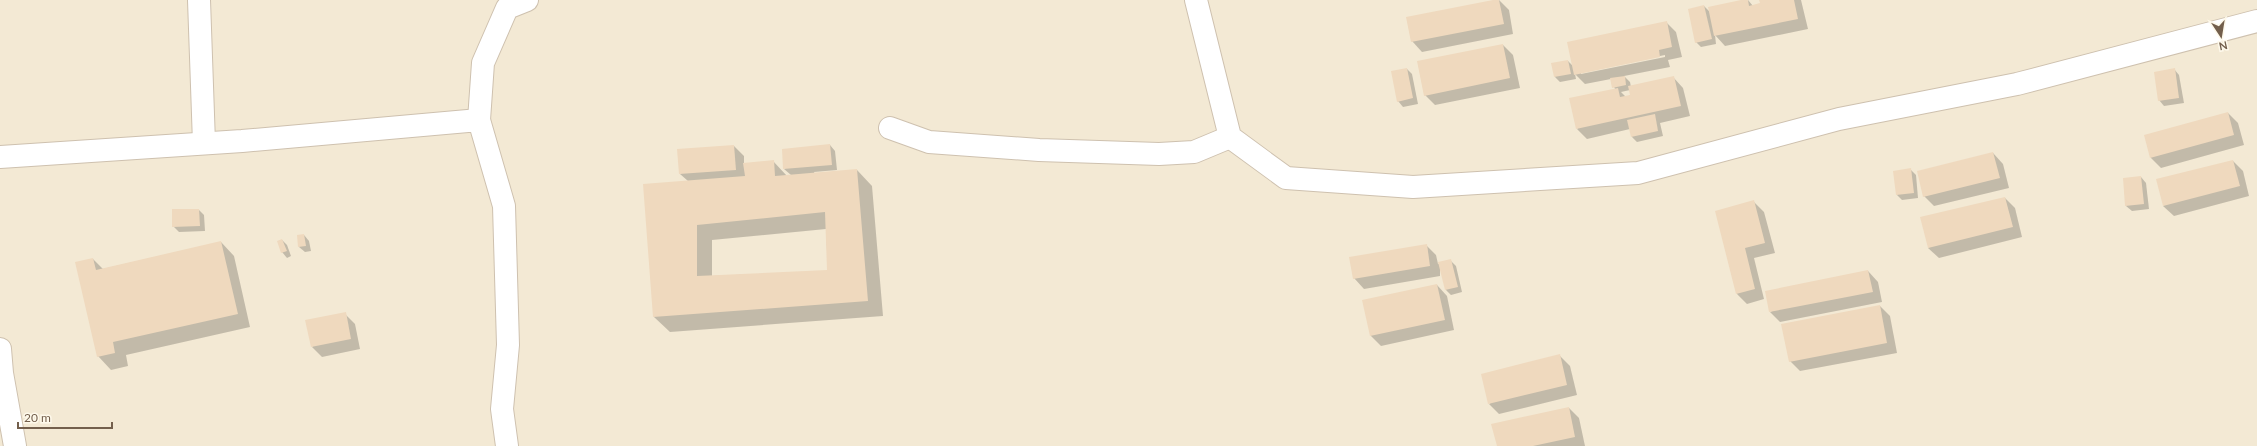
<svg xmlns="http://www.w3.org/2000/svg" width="2257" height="446" viewBox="0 0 2257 446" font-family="Lato,sans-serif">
	<rect width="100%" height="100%" fill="#fbf6e5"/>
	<!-- residential -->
	<rect fill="#f3e9d4" x="0" y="0" width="2257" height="446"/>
	<!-- shadow -->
	<g fill="#0003" fill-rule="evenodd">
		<path d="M1499 0 1509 10 1513 34 1422 52 1412 41Z"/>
		<path d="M1744 0H1748L1753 6 1761 4 1760 0H1801L1808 29 1725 46 1715 35 1716 44 1701 47 1696 42 1704 6 1710 12Z"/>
		<path d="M1666 22 1676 32 1682 57 1668 60 1670 67 1624 76 1630 82 1631 87 1673 77 1683 88 1690 116 1660 123 1663 136 1637 142 1632 137 1630 129 1587 139 1577 129 1615 89 1611 79 1585 84 1575 74 1576 79 1560 82 1555 77 1552 64 1568 61 1573 66ZM1665 55V57L1581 74V72ZM1630 90 1631 95 1626 97 1621 92Z"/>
		<path d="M1503 45 1513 55 1520 88 1435 105 1425 95Z"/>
		<path d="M1407 69 1412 74 1418 104 1403 107 1398 101Z"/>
		<path d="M2174 69 2179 75 2184 103 2164 106 2159 100Z"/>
		<path d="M2228 113 2238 123 2244 145 2161 168 2151 158 2145 136Z"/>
		<path d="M830 145 835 151 837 170 814 172 815 174 857 170 872 186 883 316 670 332 654 317 688 181 680 174 734 146 744 156V164L773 161 787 176 791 175 784 169ZM826 229 828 271 712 276V240Z"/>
		<path d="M1993 153 2003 164 2009 188 1934 206 1924 196Z"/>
		<path d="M2233 161 2243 171 2249 196 2174 216 2163 206Z"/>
		<path d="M1910 169 1916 175 1918 198 1902 200 1897 195Z"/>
		<path d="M2141 177 2146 183 2149 209 2132 211 2126 206Z"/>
		<path d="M2005 198 2015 208 2022 237 1939 258 1928 248Z"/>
		<path d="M1754 202 1764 212 1775 253 1754 258 1764 299 1747 304 1737 294 1716 212Z"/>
		<path d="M199 210 204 215 205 231 179 232 173 226Z"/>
		<path d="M304 235 309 241 311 251 305 252 299 247Z"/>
		<path d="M282 240 287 245 291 256 287 258 282 252Z"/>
		<path d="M221 242 234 256 250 327 126 355 128 366 111 370 98 356 93 259 103 269Z"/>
		<path d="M1426 245 1436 255 1438 264 1450 260 1456 266 1462 292 1451 295 1446 290 1440 266V276L1364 289 1354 278Z"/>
		<path d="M1868 271 1878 282 1882 302 1780 322 1770 312Z"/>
		<path d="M1437 285 1447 296 1454 330 1381 346 1371 336 1364 301Z"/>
		<path d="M1880 306 1890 316 1897 353 1800 371 1790 361Z"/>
		<path d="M345 314 355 324 360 349 322 357 312 347Z"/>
		<path d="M1560 356 1570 366 1577 395 1499 414 1489 404Z"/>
		<path d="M1569 408 1579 418 1585 446H1498Z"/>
	</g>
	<!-- building -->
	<g fill="#efd9be" fill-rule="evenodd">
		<path d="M1493 0H1499L1504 24 1411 42 1406 17Z"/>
		<path d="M1741 0H1748L1749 6 1760 3 1759 0H1794L1798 19 1714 36 1708 7Z"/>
		<path d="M1704 5 1712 39 1695 43 1688 9Z"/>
		<path d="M1667 21 1672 47 1659 50 1660 57 1574 75 1567 42Z"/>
		<path d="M1503 44 1510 78 1424 96 1417 61Z"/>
		<path d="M1568 60 1571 74 1554 77 1551 63Z"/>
		<path d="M1407 68 1413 98 1397 102 1391 71Z"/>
		<path d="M2175 68 2179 98 2158 101 2154 72Z"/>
		<path d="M1625 76 1626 85 1612 88 1610 78Z"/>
		<path d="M1674 76 1681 106 1576 129 1569 98 1618 88 1620 97 1630 95 1628 86Z"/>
		<path d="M2228 112 2234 135 2150 158 2144 135Z"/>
		<path d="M1655 114 1658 131 1631 137 1627 120Z"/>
		<path d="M830 144 832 165 783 169 782 149Z"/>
		<path d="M734 145 736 170 679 174 677 149Z"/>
		<path d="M1993 152 2000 178 1923 197 1917 171Z"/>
		<path d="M774 160 775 176 857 169 868 301 653 317 643 184 745 176 743 163ZM825 212 827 270 697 276V225Z"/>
		<path d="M2233 160 2240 186 2163 206 2156 179Z"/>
		<path d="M1911 168 1914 193 1896 195 1893 171Z"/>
		<path d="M2141 176 2144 204 2125 206 2123 178Z"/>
		<path d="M2005 197 2013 227 1928 248 1920 217Z"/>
		<path d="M1754 200 1765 243 1745 248 1755 289 1736 294 1715 211Z"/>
		<path d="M172 209H199L200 226 172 227Z"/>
		<path d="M304 234 306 246 298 247 297 235Z"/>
		<path d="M282 239 287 251 281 253 277 241Z"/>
		<path d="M221 241 238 314 113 342 115 353 97 357 75 262 93 258 96 270Z"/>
		<path d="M1427 244 1430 266 1353 279 1349 257Z"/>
		<path d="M1451 259 1458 287 1445 290 1438 262Z"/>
		<path d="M1868 270 1873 292 1769 312 1765 291Z"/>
		<path d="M1437 284 1445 320 1370 336 1362 300Z"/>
		<path d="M1880 305 1887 343 1789 362 1781 324Z"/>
		<path d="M346 312 351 339 311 347 305 320Z"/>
		<path d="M1560 354 1567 385 1488 404 1481 374Z"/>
		<path d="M1569 407 1575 437 1533 446H1497L1491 424Z"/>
	</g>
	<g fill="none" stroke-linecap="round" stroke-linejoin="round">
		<!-- street casing -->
		<g stroke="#cec1af" stroke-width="24">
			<g id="street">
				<path d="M199 0 204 143"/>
				<path d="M1196 0 1230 137 1286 178 1413 187 1638 173 1839 119 2017 84 2257 21"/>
				<path d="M479 120 483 63 507 8 527 0"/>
				<path d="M890 128 929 142 1039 150 1159 154 1194 152 1230 137"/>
				<path d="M0 157 242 141 479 120 504 206 508 345 502 409 507 446"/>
				<path d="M0 349 2 373 15 446"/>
			</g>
		</g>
		<!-- street -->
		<use href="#street" stroke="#fff" stroke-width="22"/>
	</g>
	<!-- north arrow -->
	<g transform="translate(2221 36) rotate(168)" stroke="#fef9eb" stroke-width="3" paint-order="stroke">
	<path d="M0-3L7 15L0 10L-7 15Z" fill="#735f4c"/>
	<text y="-6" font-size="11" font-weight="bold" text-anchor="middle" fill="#735f4c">N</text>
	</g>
	<!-- scale -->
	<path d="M18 422v6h94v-6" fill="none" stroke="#735f4c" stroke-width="2"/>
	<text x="24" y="422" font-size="12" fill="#735f4c" stroke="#fef9eb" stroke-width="3" paint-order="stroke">20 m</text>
</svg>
